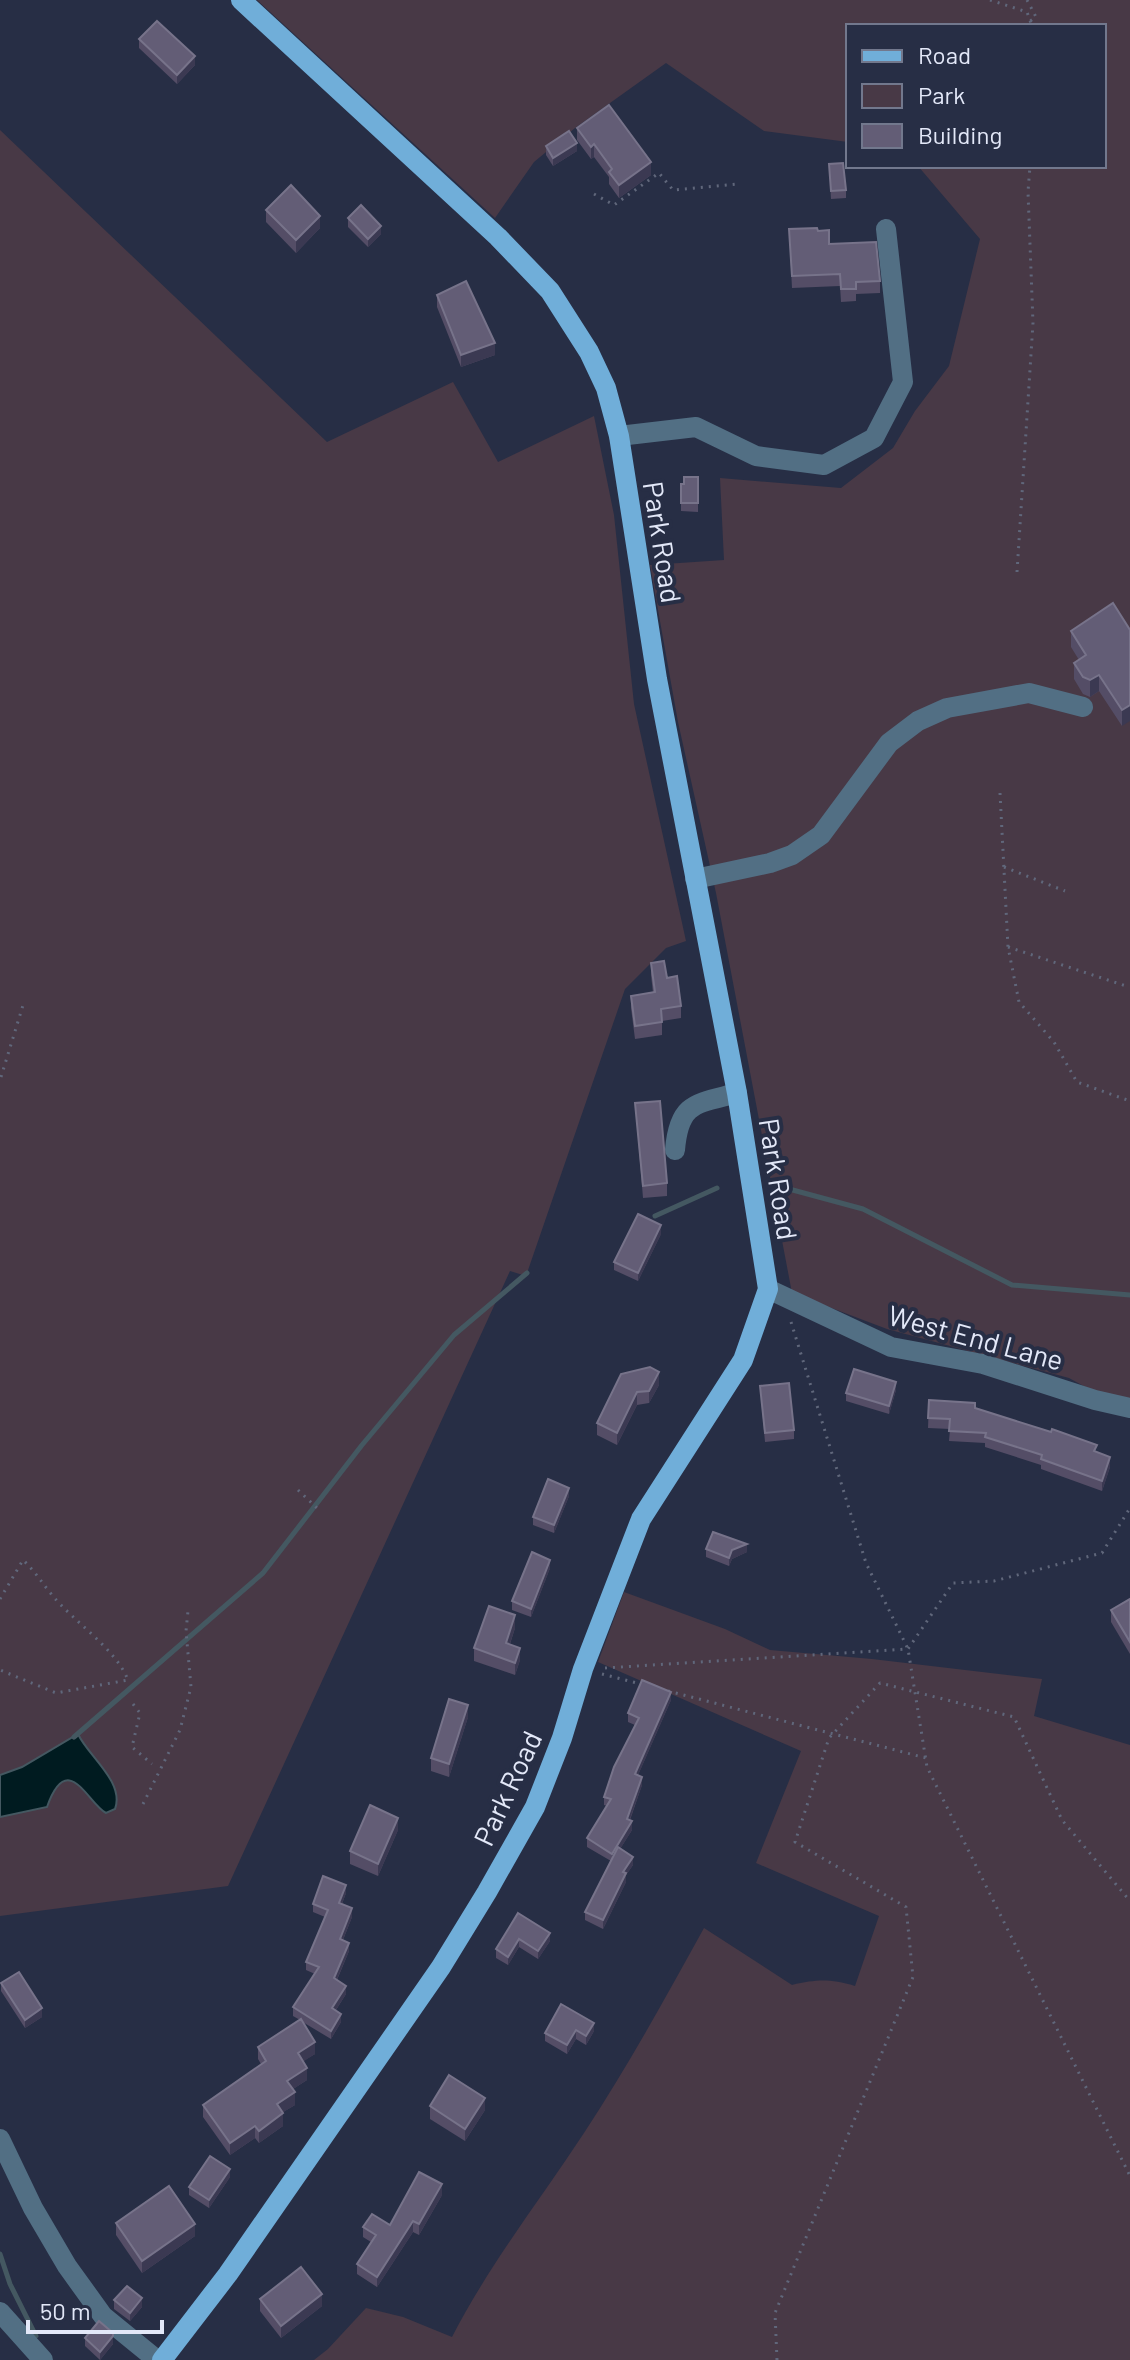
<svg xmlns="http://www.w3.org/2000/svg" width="1130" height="2360" viewBox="0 0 1130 2360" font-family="Barlow,sans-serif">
	<rect width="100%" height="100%" fill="#272e45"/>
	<!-- green -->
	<g fill="#483946">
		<path d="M257 0H1130V1404L1100 1395 1069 1378 887 1329 792 1293 716 893 678 722 650 565 724 560 720 478 841 488 893 448 915 411 949 366 980 239 918 166H1104V26H848V142L764 131 666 63 575 128 534 162 495 218Z"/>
		<path d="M0 130 327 442 453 382 498 462 594 416 614 515 634 704 686 941 666 948 625 989 526 1276 510 1271 228 1886 0 1916Z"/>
		<path d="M624 1592 725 1629 770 1650 872 1659 1042 1679 1034 1716 1130 1745V2360H314L328 2349 366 2308 403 2317 452 2337C489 2265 540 2200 584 2133 628 2066 666 1997 704 1928L792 1985C818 1979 830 1979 855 1986L879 1916 756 1863 801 1751 598 1662Z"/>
	</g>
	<!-- water -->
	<path fill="#001b20" stroke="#445861" stroke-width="2" d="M78 1734C88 1756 125 1782 115 1809L106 1813C88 1804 68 1748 47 1807L0 1817V1775L22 1767Z"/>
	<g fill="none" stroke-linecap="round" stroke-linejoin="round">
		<!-- stream -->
		<g stroke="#445861" stroke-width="5">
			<path d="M789 1189 863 1209 1012 1285 1130 1295"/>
			<path d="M655 1216 717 1188"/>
			<path d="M74 1737 263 1573 362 1445 454 1335 527 1273"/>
			<path d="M0 2254 10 2284 36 2336"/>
		</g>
		<!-- path -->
		<g stroke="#60677b" stroke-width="3" stroke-dasharray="2 6" stroke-linecap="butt">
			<path d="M990 0 1027 12 1032 26"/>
			<path d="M1027 0 1036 17 1030 21"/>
			<path d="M594 194 614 205 659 173 673 190 738 184"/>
			<path d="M1017 572 1033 323 1028 192 1030 166"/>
			<path d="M1000 793 1008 947 1019 1002 1054 1042 1077 1082 1130 1101"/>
			<path d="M1004 867 1065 891"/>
			<path d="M1008 947 1126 986"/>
			<path d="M1 1077 24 1002"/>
			<path d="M791 1322 866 1563 908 1649 927 1767 1130 2176"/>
			<path d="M298 1490 318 1509"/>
			<path d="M0 1599 23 1560C35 1571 42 1583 52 1595 74 1622 116 1649 128 1680L56 1693 0 1670"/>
			<path d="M605 1668 908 1649 953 1583 994 1581 1102 1553 1130 1508"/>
			<path d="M602 1674 641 1684"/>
			<path d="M668 1691 926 1758"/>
			<path d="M133 1704 140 1713 132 1747 152 1764"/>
			<path d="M143 1804 180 1730 191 1687 186 1631 188 1611"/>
			<path d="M777 2360 775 2313 913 1977 906 1907 795 1842 829 1738 880 1683 1014 1717 1062 1820 1130 1901"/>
		</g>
		<!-- minor -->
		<g stroke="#526f84" stroke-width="20">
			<path d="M619 436 696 427 756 456 824 465 874 438 903 382 886 229"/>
			<path d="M695 879 770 863 792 855 821 835 889 743 918 721 947 708 1029 693 1083 707"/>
			<path d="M675 1150C679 1102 696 1104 737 1093"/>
			<path d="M768 1289 891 1347 983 1364 1095 1400 1130 1408"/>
			<path d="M0 2139 33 2208 67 2266 103 2316 157 2360"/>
			<path d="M0 2312 43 2360"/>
		</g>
		<!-- major -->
		<path stroke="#70aed9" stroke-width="20" d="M162 2360 228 2274 441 1967 487 1892 535 1807 562 1738 583 1669 641 1519 743 1360 768 1289 737 1093 657 679 619 436 606 388 589 352 550 291 498 237 241 0"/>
	</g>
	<!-- wall -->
	<g fill="#544d66">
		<path d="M139 39 195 65 177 84 139 48Z"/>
		<path d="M577 128 651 175 619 198 609 184V177L594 157 591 159 577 140Z"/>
		<path d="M546 146 577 151 553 166 546 155Z"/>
		<path d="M829 164 846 190V198L831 199Z"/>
		<path d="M266 210 320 228 296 253 266 222Z"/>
		<path d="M348 218 381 234 368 247 348 227Z"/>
		<path d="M789 229 818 231 829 244 880 281V293L856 294V301L841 302 840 286 792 288Z"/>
		<path d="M437 295 495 355 461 367 437 307Z"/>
		<path d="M698 477V512L681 511V484H684Z"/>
		<path d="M1130 630 1122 726 1099 691 1090 697 1083 694 1074 679V663L1079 660 1071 647V631Z"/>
		<path d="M651 963 667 978 681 1006V1018L662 1021V1035L635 1039 631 1008V996L653 993 651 975Z"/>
		<path d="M635 1103 667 1183V1196L643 1198Z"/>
		<path d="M661 1234 638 1281 614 1270V1262Z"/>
		<path d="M621 1374 659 1385 649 1403 637 1405 617 1445 597 1435V1423Z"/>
		<path d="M760 1386 794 1430V1439L765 1442Z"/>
		<path d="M896 1390 889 1414 846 1401V1393Z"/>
		<path d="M929 1400 975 1408 1097 1452 1110 1467 1102 1491 1041 1469V1465L985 1447V1443L949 1441 950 1429 928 1428Z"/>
		<path d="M569 1496 554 1533 533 1525V1517Z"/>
		<path d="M706 1549 747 1552 732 1559 729 1566 706 1557Z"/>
		<path d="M550 1568 531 1617 512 1610V1601Z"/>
		<path d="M1130 1599V1654L1111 1622V1610Z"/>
		<path d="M515 1628 510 1644 520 1660 515 1675 474 1661V1648Z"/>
		<path d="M671 1700 638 1775 642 1785 630 1820 632 1830 620 1849 633 1865 626 1875V1882L603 1929 585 1920V1912L611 1861 587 1847V1838L607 1806 604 1805V1797L635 1725 628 1722V1713Z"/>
		<path d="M468 1717 449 1777 431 1771V1758Z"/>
		<path d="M398 1830 378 1876 350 1864V1851Z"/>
		<path d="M346 1893 342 1904 352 1917 343 1940 349 1951 337 1980 346 1994 336 2010 341 2022 331 2039 301 2021 315 2054 303 2061 307 2080 293 2089 295 2105 283 2112V2126L259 2143 255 2138 230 2155 203 2117V2105L261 2064 258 2059V2047L300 2020 293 2016V2007L315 1974 306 1970V1962L325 1917 313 1912V1904Z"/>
		<path d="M518 1913 550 1941 538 1959 519 1947 508 1965 496 1958V1949Z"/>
		<path d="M1 1983 42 2017 25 2028 1 1991Z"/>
		<path d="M594 2023V2031L586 2045 576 2039 567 2054 545 2041V2033Z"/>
		<path d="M430 2106 485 2110 465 2141 430 2119Z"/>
		<path d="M230 2177 209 2208 189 2195V2187Z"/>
		<path d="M442 2195 419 2235 413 2232 377 2287 357 2274V2264L371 2242 363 2237V2227L390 2225Z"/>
		<path d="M116 2223 195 2236 142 2273 116 2235Z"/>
		<path d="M260 2299 322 2306 281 2338 260 2311Z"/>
		<path d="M114 2300 142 2307 130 2321 114 2309Z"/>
		<path d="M85 2338 113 2344 100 2360 85 2346Z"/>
	</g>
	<!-- shaded-wall -->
	<g fill="#3b3952">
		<path d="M195 56V65L177 84V75Z"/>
		<path d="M577 143V151L553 166V158Z"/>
		<path d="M594 144V157L591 159V147Z"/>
		<path d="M651 162V175L619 198V185Z"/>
		<path d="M320 216V228L296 253V240Z"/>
		<path d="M381 226V234L368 247V239Z"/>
		<path d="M495 343V355L461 367V355Z"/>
		<path d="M1099 675V691L1090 697V680Z"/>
		<path d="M1130 705V721L1122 726V710Z"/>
		<path d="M661 1225V1234L638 1281V1273Z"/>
		<path d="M659 1372V1385L649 1403V1391Z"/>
		<path d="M896 1382V1390L889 1414V1406Z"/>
		<path d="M637 1392V1405L617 1445V1433Z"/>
		<path d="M1110 1457V1467L1102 1491V1481Z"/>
		<path d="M569 1488V1496L554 1533V1525Z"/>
		<path d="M747 1544V1552L732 1559 729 1566V1558L732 1550Z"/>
		<path d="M550 1560V1568L531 1617V1609Z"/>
		<path d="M515 1615V1628L506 1655V1643Z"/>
		<path d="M520 1648V1660L515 1675V1663Z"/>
		<path d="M671 1692V1700L635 1782V1774Z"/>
		<path d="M468 1705V1717L449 1777V1764Z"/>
		<path d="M642 1777V1785L627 1827V1819Z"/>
		<path d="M398 1818V1830L378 1876V1864Z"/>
		<path d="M632 1821V1830L612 1862V1854Z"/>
		<path d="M633 1857V1865L626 1875V1882L603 1929V1920L623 1872Z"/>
		<path d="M346 1885V1893L339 1911V1903Z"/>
		<path d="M352 1908V1917L340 1947V1939Z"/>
		<path d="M550 1933V1941L538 1959V1951Z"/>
		<path d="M519 1939V1947L508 1965V1957Z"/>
		<path d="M349 1943V1951L334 1986V1978Z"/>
		<path d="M346 1986V1994L332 2016V2008Z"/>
		<path d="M42 2008V2017L25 2028V2020Z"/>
		<path d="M341 2014V2022L331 2039V2031Z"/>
		<path d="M594 2023V2031L586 2045V2036Z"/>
		<path d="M576 2030V2039L567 2054V2045Z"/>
		<path d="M315 2042V2054L298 2065V2053Z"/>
		<path d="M307 2068V2080L287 2093V2081Z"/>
		<path d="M295 2092V2105L277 2116V2104Z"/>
		<path d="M485 2098V2110L465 2141V2129Z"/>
		<path d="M283 2113V2126L259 2143V2131Z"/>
		<path d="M255 2126V2138L230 2155V2143Z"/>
		<path d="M230 2169V2177L209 2208V2200Z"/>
		<path d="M442 2184V2195L419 2235V2224Z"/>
		<path d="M413 2221V2232L377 2287V2277Z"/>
		<path d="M195 2224V2236L142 2273V2261Z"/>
		<path d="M322 2294V2306L281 2338V2326Z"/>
		<path d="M142 2298V2307L130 2321V2313Z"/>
		<path d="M113 2336V2344L100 2360V2352Z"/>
	</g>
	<!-- building -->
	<g fill="#635d76" stroke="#77738a" stroke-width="2">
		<path d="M157 21 195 56 177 75 139 39Z"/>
		<path d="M609 105 651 162 619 185 609 172 612 169 594 144 591 147 577 128Z"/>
		<path d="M569 131 577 143 553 158 546 146Z"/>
		<path d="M843 163 846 190 831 191 829 164Z"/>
		<path d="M291 185 320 216 296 240 266 210Z"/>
		<path d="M361 205 381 226 368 239 348 218Z"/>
		<path d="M817 228 818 231 829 230V244L876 242 880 281 856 282V289H841L840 274 792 276 789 229Z"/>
		<path d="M466 281 495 343 461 355 437 295Z"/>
		<path d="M684 477H698V503H681V484H684Z"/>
		<path d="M1113 603 1130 630V705L1122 710 1099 675 1090 680 1083 677 1074 663 1086 655 1071 631Z"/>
		<path d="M664 961 667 978 677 976 681 1006 661 1009 662 1022 635 1026 631 996 655 992 651 963Z"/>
		<path d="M660 1101 667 1183 643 1186 635 1103Z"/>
		<path d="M638 1214 661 1225 638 1273 614 1262Z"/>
		<path d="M650 1367 659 1372 649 1391 637 1392 617 1433 597 1423 621 1374Z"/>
		<path d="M854 1369 896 1382 889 1406 846 1393Z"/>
		<path d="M789 1383 794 1430 765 1433 760 1386Z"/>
		<path d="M929 1400 975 1403V1408L1051 1432 1052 1429 1097 1445 1094 1451 1110 1457 1102 1481 1041 1459 1042 1455 985 1437 986 1433 949 1431 950 1419 928 1418Z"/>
		<path d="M548 1479 569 1488 554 1525 533 1517Z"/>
		<path d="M713 1532 747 1544 732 1550 729 1558 706 1549Z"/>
		<path d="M532 1552 550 1560 531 1609 512 1601Z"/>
		<path d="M1130 1599V1642L1111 1610Z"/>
		<path d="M489 1606 515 1615 506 1643 520 1648 515 1663 474 1648Z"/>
		<path d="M642 1680 671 1692 635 1774 642 1777 627 1819 632 1821 612 1854 587 1838 611 1799 604 1797 614 1767 639 1718 628 1713Z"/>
		<path d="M449 1699 468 1705 449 1764 431 1758Z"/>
		<path d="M370 1805 398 1818 378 1864 350 1851Z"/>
		<path d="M618 1847 633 1857 623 1872 626 1873 603 1920 585 1912Z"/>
		<path d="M323 1876 346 1885 339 1903 352 1908 340 1939 349 1943 334 1978 346 1986 332 2008 341 2014 331 2031 293 2007 319 1967 306 1962 328 1910 313 1904Z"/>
		<path d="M518 1913 550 1933 538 1951 519 1939 508 1957 496 1949Z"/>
		<path d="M19 1972 42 2008 25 2020 1 1983Z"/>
		<path d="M561 2004 594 2023 586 2036 576 2030 567 2045 545 2033Z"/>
		<path d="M301 2019 315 2042 298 2053 307 2068 287 2081 295 2092 277 2104 283 2113 259 2131 255 2126 230 2143 203 2105 266 2061 258 2047Z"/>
		<path d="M449 2075 485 2098 465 2129 430 2106Z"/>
		<path d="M210 2156 230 2169 209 2200 189 2187Z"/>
		<path d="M419 2172 442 2184 419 2224 413 2221 377 2277 357 2264 376 2235 363 2227 372 2214 390 2225Z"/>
		<path d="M169 2186 195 2224 142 2261 116 2223Z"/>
		<path d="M301 2267 322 2294 281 2326 260 2299Z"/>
		<path d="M127 2286 142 2298 130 2313 114 2300Z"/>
		<path d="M99 2321 113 2333V2336L100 2352 85 2338Z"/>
	</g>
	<g text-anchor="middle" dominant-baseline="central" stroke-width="8" stroke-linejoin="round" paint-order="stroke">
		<!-- street labels -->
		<g font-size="28" fill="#e3e8f8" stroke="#272e45">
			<text transform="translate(663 542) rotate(81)">Park Road</text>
			<text transform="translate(779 1179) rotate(81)">Park Road</text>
			<text transform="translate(976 1337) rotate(15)">West End Lane</text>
			<text transform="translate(507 1788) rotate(-65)">Park Road</text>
		</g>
	</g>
	<!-- legend -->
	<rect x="846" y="24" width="260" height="144" fill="#272e45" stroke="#72788d" stroke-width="2"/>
	<rect x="862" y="50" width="40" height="12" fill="#70aed9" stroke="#72788d" stroke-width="2"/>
	<text x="918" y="64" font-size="24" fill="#e3e8f8">Road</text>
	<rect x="862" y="84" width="40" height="24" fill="#483946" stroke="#72788d" stroke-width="2"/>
	<text x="918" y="104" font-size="24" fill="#e3e8f8">Park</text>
	<rect x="862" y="124" width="40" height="24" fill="#635d76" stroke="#72788d" stroke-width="2"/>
	<text x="918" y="144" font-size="24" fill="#e3e8f8">Building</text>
	<!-- scale -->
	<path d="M28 2320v12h134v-12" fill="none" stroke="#e3e8f8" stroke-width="4"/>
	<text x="40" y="2320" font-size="24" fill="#e3e8f8" stroke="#272e45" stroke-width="6" paint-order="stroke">50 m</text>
</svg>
